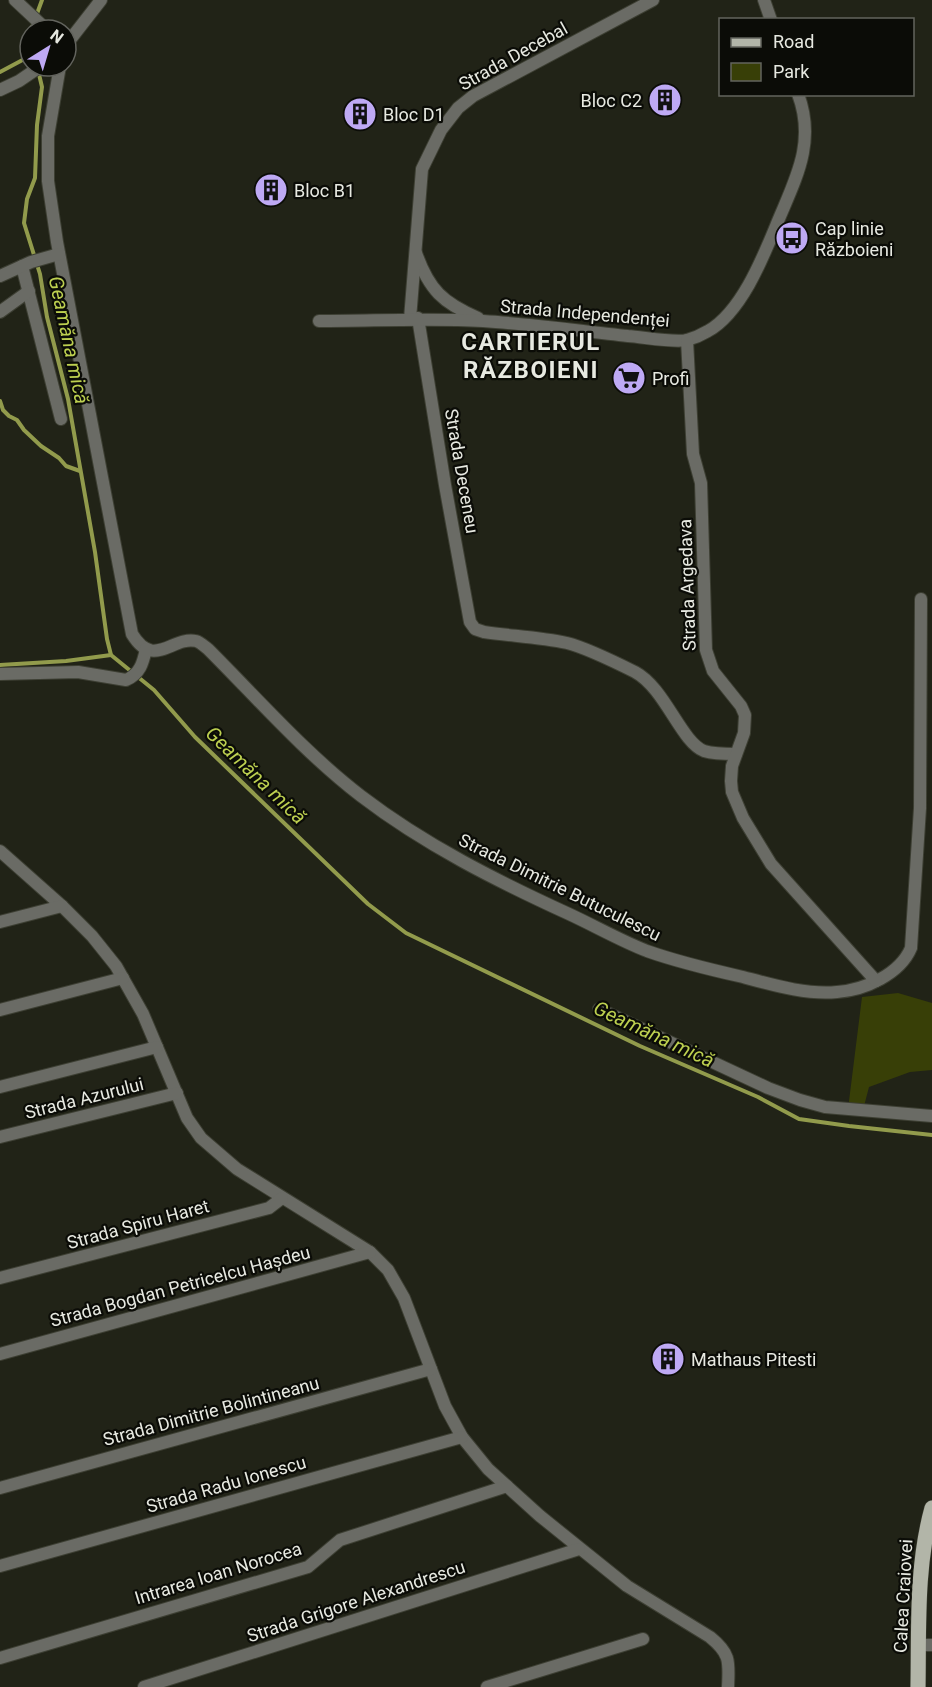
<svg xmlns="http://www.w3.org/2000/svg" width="932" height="1687" viewBox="0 0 932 1687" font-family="Roboto,sans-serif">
	<rect width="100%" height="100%" fill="#212317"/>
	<!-- green -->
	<path fill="#383f07" d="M898 993 932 1003V1070L910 1072 869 1087 863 1110 848 1109 862 997Z"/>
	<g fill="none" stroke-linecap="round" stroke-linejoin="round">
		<!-- stream -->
		<g stroke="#929b4c" stroke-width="4">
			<path d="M31 30 42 0"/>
			<path d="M30 33V39"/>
			<path d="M38 70 42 87 37 125 35 178 27 199 24 223 40 274 47 317 68 399 95 552 107 639 111 655 154 690 195 737 368 904 406 933 640 1046 758 1097 799 1119 849 1126 932 1135"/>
			<path d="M0 72 30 56"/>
			<path d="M0 401 3 410 9 416 17 420 24 430 41 446 59 458 66 466 80 471"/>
			<path d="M0 665 66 661 111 655"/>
		</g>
		<!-- street casing -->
		<g stroke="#3d3f33" stroke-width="14">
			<g id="street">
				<path d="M15 0 47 30"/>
				<path d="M764 0 771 20"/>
				<path d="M66 45 101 0"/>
				<path d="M60 66 48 136V181L57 242 132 634C154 670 172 636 196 641 200 642 204 646 208 649 258 699 305 753 361 796 425 845 497 881 569 914 595 926 621 941 647 951 678 962 712 970 743 977 773 985 806 995 837 992 865 990 900 974 911 948L920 808 921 599"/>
				<path d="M0 90 19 81 41 66"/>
				<path d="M416 253C429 290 443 303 478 318"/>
				<path d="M22 266 61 419"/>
				<path d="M0 276 31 262 59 254"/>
				<path d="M0 312 29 291"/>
				<path d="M418 318 445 485 470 622 475 629 484 632C511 636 540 637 567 643 583 647 619 664 635 672 665 688 681 742 704 751 714 754 726 754 736 754"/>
				<path d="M410 319 422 169 441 130 458 108 473 96 653 0"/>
				<path d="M319 321C374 321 428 318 483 321 532 324 580 331 628 336 643 337 674 343 687 340 694 338 703 334 708 331 742 312 764 255 778 221 796 178 816 142 798 94"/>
				<path d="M687 340 693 454 701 483 706 650 713 671 741 706 745 715 744 733 732 766 731 781 732 792 743 818 771 864 876 981"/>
				<path d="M0 674 78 672 126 680C140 674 143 663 146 649"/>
				<path d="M0 851 62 906 92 936 116 966 143 1014 187 1118 201 1138 237 1169 370 1252 388 1270 404 1298 445 1406 462 1437 488 1469 540 1516 627 1586 710 1637C731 1654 729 1662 728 1687"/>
				<path d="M0 922 62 906"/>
				<path d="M599 1009 768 1088 800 1100 825 1107 932 1116"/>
				<path d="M0 1010 123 978"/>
				<path d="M0 1087 157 1047"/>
				<path d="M0 1137 177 1093"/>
				<path d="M0 1278 269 1208 282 1198"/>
				<path d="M0 1354 370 1252"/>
				<path d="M0 1488 431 1369"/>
				<path d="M0 1566 462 1437"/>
				<path d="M919 1645H932"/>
				<path d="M0 1658 308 1567 340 1540 507 1486"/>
				<path d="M144 1687 579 1549"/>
				<path d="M487 1687 643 1639"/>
			</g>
		</g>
		<!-- primary casing -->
		<g stroke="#3d3f33" stroke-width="16">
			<path id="primary" d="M918 1687C919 1627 916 1566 932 1508"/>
		</g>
		<!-- street -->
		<use href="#street" stroke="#6a6b65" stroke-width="12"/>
		<!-- primary -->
		<use href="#primary" stroke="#b2b5a8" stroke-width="15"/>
	</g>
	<!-- icons -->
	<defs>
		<g id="building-disc" transform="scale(1.725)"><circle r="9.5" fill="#bea9f4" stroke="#0b0c07"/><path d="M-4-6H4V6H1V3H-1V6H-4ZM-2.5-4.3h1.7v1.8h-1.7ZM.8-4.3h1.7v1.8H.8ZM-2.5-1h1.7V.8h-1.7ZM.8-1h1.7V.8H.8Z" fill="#111"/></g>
		<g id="bus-disc" transform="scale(1.725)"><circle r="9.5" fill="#bea9f4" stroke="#0b0c07"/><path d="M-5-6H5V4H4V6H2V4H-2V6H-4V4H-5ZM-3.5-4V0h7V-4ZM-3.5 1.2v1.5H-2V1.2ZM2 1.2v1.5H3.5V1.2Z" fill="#111"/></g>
		<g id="supermarket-disc" transform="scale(1.725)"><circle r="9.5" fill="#bea9f4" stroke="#0b0c07"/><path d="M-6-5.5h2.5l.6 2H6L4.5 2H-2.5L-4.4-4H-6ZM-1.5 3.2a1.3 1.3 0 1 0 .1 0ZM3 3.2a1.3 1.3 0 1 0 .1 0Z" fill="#111"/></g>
	</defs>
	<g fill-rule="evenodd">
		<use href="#building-disc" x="665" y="100"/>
		<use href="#building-disc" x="360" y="114"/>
		<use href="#building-disc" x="271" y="190"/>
		<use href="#bus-disc" x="792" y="238"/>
		<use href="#supermarket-disc" x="629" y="378"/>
		<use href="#building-disc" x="668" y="1359"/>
	</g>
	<g text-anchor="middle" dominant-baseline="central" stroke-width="4.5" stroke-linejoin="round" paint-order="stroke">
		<!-- street labels -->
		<g font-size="18" fill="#e7e9e1" stroke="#0b0c07">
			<text transform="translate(513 56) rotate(-29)">Strada Decebal</text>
			<text transform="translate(585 313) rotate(5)">Strada Independenței</text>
			<text transform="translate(462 471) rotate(80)">Strada Deceneu</text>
			<text transform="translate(687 585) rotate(-92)">Strada Argedava</text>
			<text transform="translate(560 887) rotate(26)">Strada Dimitrie Butuculescu</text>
			<text transform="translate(84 1098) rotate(-14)">Strada Azurului</text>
			<text transform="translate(138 1224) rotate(-15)">Strada Spiru Haret</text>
			<text transform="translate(180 1286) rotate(-15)">Strada Bogdan Petricelcu Hașdeu</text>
			<text transform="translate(211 1411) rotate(-15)">Strada Dimitrie Bolintineanu</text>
			<text transform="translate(226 1484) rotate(-16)">Strada Radu Ionescu</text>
			<text transform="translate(218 1573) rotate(-17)">Intrarea Ioan Norocea</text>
			<text transform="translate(903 1596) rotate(-87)">Calea Craiovei</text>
			<text transform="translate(356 1601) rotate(-18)">Strada Grigore Alexandrescu</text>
		</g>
		<!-- poi labels -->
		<g font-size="18" fill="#e7e9e1" stroke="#0b0c07" text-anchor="start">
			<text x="642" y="100" text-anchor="end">Bloc C2</text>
			<text x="383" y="114">Bloc D1</text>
			<text x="294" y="190">Bloc B1</text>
			<text x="815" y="228">Cap linie<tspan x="815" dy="21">Războieni</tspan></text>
			<text x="652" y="378">Profi</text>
			<text x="691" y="1359">Mathaus Pitesti</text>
		</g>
		<!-- water labels -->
		<g font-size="20" font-style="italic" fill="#bdd050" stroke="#0b0c07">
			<text transform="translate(69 340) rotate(78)">Geamăna mică</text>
			<text transform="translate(256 775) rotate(44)">Geamăna mică</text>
			<text transform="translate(654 1034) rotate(25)">Geamăna mică</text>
		</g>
		<!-- district labels -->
		<g font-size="24" font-weight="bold" letter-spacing="1.5" fill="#e7e9e1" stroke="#0b0c07">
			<text x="531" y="342">CARTIERUL<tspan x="531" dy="28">RĂZBOIENI</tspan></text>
		</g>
	</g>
	<!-- legend -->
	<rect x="719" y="18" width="195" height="78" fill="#0b0c07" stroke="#63645e" stroke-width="1.5"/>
	<rect x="731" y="38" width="30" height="9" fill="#b2b5a8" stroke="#63645e" stroke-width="1.5"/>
	<text x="773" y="48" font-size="18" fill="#e7e9e1">Road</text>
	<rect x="731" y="63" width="30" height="18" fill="#383f07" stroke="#63645e" stroke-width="1.5"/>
	<text x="773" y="78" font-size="18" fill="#e7e9e1">Park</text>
	<!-- north arrow -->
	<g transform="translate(48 48) rotate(37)"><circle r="28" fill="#0b0c07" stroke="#63645e" stroke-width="1.5"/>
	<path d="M0-4.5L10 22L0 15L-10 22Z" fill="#bea9f4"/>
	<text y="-9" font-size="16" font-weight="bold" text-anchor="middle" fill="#e7e9e1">N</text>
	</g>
</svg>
